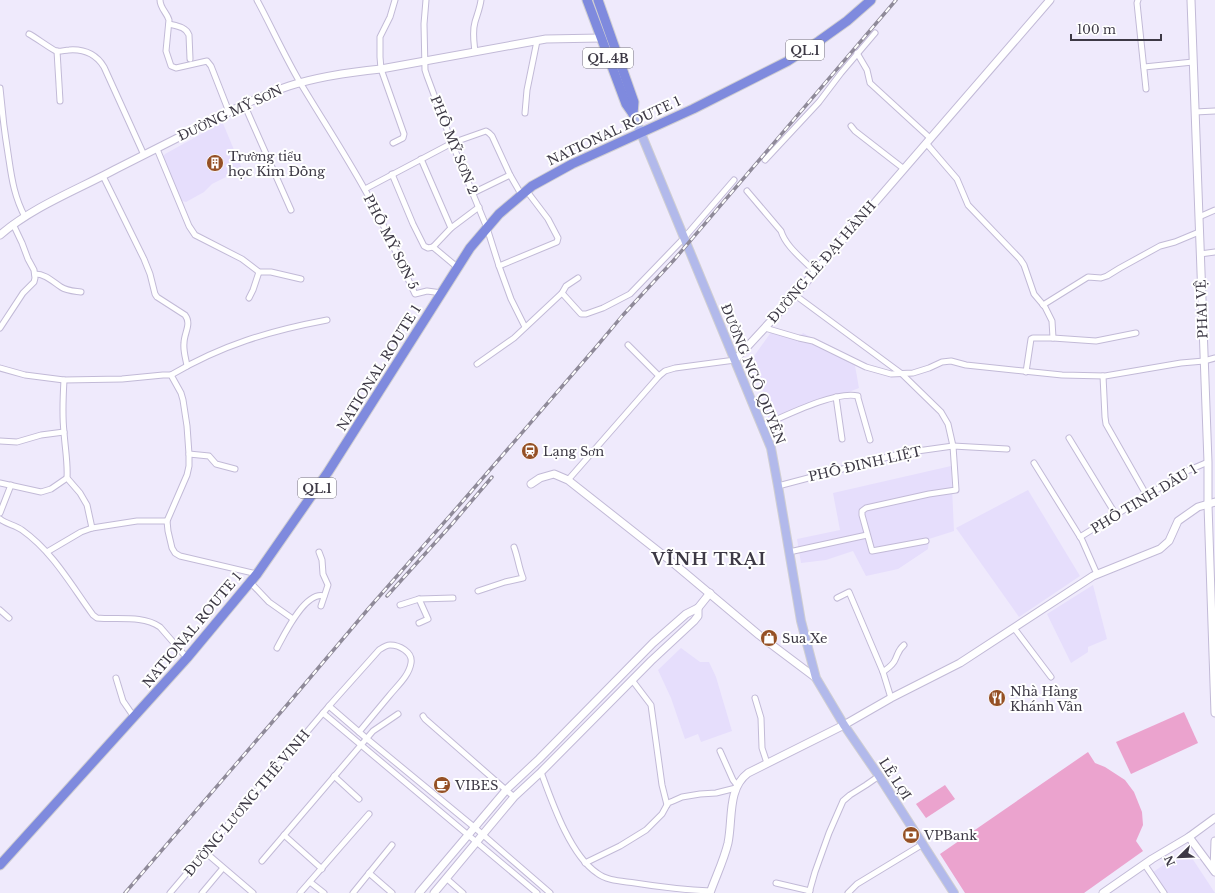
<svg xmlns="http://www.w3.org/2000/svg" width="1215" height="893" viewBox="0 0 1215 893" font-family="'Libre Baskerville',serif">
	<rect width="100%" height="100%" fill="#efeafc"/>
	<!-- built -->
	<g fill="#e6defc">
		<path d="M222 121 242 169 212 184 204 192 186 202 182 201 163 157 165 154 214 127Z"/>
		<path d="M774 328 800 336 803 333 854 360 859 388 769 423 764 395 760 379 747 366Z"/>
		<path d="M951 466 954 531 929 539 928 549 898 569 866 576 853 551 826 560 801 563 797 539 840 530 833 493Z"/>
		<path d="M1028 490 1080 576 1019 617 956 528Z"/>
		<path d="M1093 585 1107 639 1088 647V652L1071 663 1047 614Z"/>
		<path d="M681 648 700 662H709L716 677 732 731 701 742 698 734 685 739 671 698 658 670Z"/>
		<path d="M1186 849 1215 893H1166L1152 873Z"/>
	</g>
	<!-- pitch -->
	<g fill="#eba3ce">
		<path d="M1184 712 1198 743 1131 774 1116 742Z"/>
		<path d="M1088 752 1095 763 1105 767 1125 780 1134 792 1142 812 1143 825 1136 841 1143 851 1084 893H965L940 854Z"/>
		<path d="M945 785 955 799 926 818 916 804Z"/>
	</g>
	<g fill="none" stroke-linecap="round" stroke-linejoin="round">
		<!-- street casing -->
		<g stroke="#c2bad7" stroke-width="7">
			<g id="street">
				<path d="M160 0C160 8 167 13 169 20L166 51 171 66 176 68 207 61 211 66 229 112"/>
				<path d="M257 0C272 28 285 57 301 84 322 119 345 154 365 190 384 223 399 260 415 294L427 291 442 293"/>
				<path d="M426 0 424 24 425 70 427 76 452 143 487 228 499 266 511 299 525 327"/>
				<path d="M1138 0 1137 3 1146 89"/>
				<path d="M169 24C177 26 186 27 189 35L190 59"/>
				<path d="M29 34C35 37 51 49 56 51 60 52 65 50 69 50 83 49 96 54 104 67L144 155"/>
				<path d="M57 51 60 101"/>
				<path d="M475 52C474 42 472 32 475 22 477 15 480 8 481 0"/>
				<path d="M857 53 867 70 870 83 930 138"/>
				<path d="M1144 67 1193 62"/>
				<path d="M0 88C2 112 5 136 9 160 12 181 15 198 25 217"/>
				<path d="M244 104 291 210"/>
				<path d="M1195 112 1215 111"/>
				<path d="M525 113 527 90 537 41"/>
				<path d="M851 126 855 131 904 169"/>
				<path d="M393 143 403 138 404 134 381 69 380 57V37L390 17 395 0"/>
				<path d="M926 143 957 179 968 205 1020 259 1024 265 1034 294 1045 307 1052 321 1053 338H1033L1031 339 1026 372"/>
				<path d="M157 149 189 226 195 235 199 237 242 259 259 272H271L301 279"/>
				<path d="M421 159 451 228"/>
				<path d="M765 160 819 102 841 73 875 33"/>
				<path d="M392 174 413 224 424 246 428 248 433 247"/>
				<path d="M103 176 144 259 150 274 155 294 157 297 185 315C192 324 184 333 184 343 183 351 186 359 187 366"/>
				<path d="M365 189 452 143 486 131 489 133 492 136 510 175 521 194"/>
				<path d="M747 191 781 231C786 247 803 259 815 272"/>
				<path d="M473 193 510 175"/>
				<path d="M1199 217 1215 210"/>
				<path d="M433 247 451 228 479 207"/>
				<path d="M433 247 457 267"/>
				<path d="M1200 254 1215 252"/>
				<path d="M499 266 557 242 558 238 548 219 526 190"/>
				<path d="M35 274C46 274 53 282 61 287 67 291 74 291 81 292"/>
				<path d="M562 293 581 314H586L603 308 630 294 684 238 734 180"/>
				<path d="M795 295 902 374 941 412 948 424 953 446 956 490 929 494 866 508 862 511V515L872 551 926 541"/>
				<path d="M249 298 253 290 259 272"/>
				<path d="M1043 305 1088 277 1101 278 1107 276 1120 268 1160 246 1175 242 1199 232"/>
				<path d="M0 328 23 293 34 282 35 278 34 270 28 259 22 243 13 224"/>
				<path d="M765 328 799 338 813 341 866 367 891 374 913 373 929 368 942 362 951 361 966 365 1062 375 1105 376 1181 363 1204 361 1215 358"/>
				<path d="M1053 338 1096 341 1136 333"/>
				<path d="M628 345 659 376"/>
				<path d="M477 364 514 338 562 293 566 286 578 278"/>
				<path d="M0 368 25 375 64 380 122 379 163 375H171L181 393 183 400 187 426 189 454V466L187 475 167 521 168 531 172 548 175 553 180 556 257 574"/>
				<path d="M171 375C222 345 269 331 327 320"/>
				<path d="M1103 376 1105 417 1106 424 1147 496"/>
				<path d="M64 380C63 397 62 415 64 432 65 448 68 463 67 478L80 493 87 505 92 528"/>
				<path d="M836 397 842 439"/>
				<path d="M762 426C783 417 836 390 858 396V398L870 440"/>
				<path d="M1069 438 1116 515"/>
				<path d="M0 441 17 442 41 435 64 432"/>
				<path d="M189 454 209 456 216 464 235 469"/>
				<path d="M1034 463 1082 540 1097 574"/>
				<path d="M568 480 659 376 665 371 675 368 735 360"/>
				<path d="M0 483 41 492 51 489 67 478"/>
				<path d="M778 486 903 453 953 446 1007 449"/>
				<path d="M0 513 11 485"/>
				<path d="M0 519C6 524 15 525 22 530 53 552 71 585 93 615L97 618C118 620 142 615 160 627L187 658"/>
				<path d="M1080 537 1187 471 1208 462"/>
				<path d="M47 552 81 532 92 528 137 521H167"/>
				<path d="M319 552 322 560 323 574 328 585 321 606"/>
				<path d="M789 552 867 535"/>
				<path d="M250 582 269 602 293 619"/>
				<path d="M478 591 505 582 523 578C519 568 518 558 514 547"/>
				<path d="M837 598 849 592 883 672 891 698"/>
				<path d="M419 599 428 619 419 623"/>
				<path d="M400 605 419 599 453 598"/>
				<path d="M0 610 9 618"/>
				<path d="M1014 628 1051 677"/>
				<path d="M277 648C284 635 305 591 324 596"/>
				<path d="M883 672C888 668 893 665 895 660 898 654 898 650 904 645"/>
				<path d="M116 678 123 701 134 717"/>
				<path d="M632 680 651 705 662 785 667 805"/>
				<path d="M755 698 761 718 762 748 767 763"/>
				<path d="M329 706 366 738 474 827 550 893"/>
				<path d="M323 713 537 893"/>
				<path d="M423 716 425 719 514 797"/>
				<path d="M720 751 733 780 737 785"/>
				<path d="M541 772C552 802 570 855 597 873 607 881 622 881 635 883 660 887 685 890 711 891"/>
				<path d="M334 776 359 799"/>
				<path d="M284 835 322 869"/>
				<path d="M205 852 253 893"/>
				<path d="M262 861 373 731 398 714"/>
				<path d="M585 863 620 846 646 830 662 814 668 803 673 801 682 797 700 794 716 793 736 788"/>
				<path d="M1145 865 1164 893"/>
				<path d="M369 873 392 893"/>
				<path d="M446 878 463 893"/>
				<path d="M310 882 324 893"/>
				<path d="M776 883 810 891"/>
				<path d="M170 893 329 706 379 650C382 648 386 645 390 645 399 645 413 652 411 663 409 676 397 686 389 696 379 708 369 720 359 732"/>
				<path d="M202 893 223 868"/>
				<path d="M300 893 369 814"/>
				<path d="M353 893 392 845"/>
				<path d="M809 893 815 872 829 833 843 801 850 795 866 785 879 776"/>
				<path d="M848 893 857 884 923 844"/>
			</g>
		</g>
		<!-- secondary casing -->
		<g stroke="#c2bad7" stroke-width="9">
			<g id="secondary">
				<path d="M1191 0 1208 462V505L1215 713"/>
				<path d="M0 235C34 206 77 190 116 169 148 153 179 137 211 121 236 108 262 95 289 86 317 77 351 72 381 69L546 39 601 38"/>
				<path d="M735 360 795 295 1050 0"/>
				<path d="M531 484 540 478 554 474 568 480 672 562 759 635 816 678"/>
				<path d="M1189 837 1215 872"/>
				<path d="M1214 870 1215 841"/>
				<path d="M419 893 507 789 539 759 653 643 686 614 698 608 710 593"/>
				<path d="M434 893 514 797 541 772 651 661 694 621 698 616V608"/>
				<path d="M710 893C716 876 724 860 728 843 733 819 727 789 748 773L844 725 891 698 960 663 1093 576 1160 549 1169 541 1178 521 1198 507 1215 502"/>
				<path d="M1103 893 1152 859 1189 837 1215 818"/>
			</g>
		</g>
		<!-- primary casing -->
		<g stroke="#d0cfd2" stroke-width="10">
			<path id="primary" d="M633 114 771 448 778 486 801 621 816 678 844 725 879 776 954 893"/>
		</g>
		<!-- highway casing -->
		<g stroke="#d0cfd2" stroke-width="11">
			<g id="highway">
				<path d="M587 0 626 104 633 114"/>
				<path d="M598 0 634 102 633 114"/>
				<path d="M0 865 187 658 257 574 328 472 470 248 499 214 532 186 572 164 693 109 788 61 819 41 847 21 871 0"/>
			</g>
		</g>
		<!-- street -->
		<use href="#street" stroke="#fff" stroke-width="5"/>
		<!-- secondary -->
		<use href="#secondary" stroke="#fff" stroke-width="7"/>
		<!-- primary -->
		<use href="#primary" stroke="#b2b9eb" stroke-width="8"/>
		<!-- highway -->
		<use href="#highway" stroke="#7f8ade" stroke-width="9"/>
		<!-- rail casing -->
		<g stroke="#8f8a99" stroke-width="3.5">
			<g id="rail">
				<path d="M387 596 452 524 492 477"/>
				<path d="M125 893 287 705 369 608 462 502 597 346 623 315 673 261 896 0"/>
			</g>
		</g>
		<!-- rail -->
		<use href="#rail" stroke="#fff" stroke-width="2" stroke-dasharray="6" stroke-linecap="butt"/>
	</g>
	<!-- icons -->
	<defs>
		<g id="building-disc" transform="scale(0.9)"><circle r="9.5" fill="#955025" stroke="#fff"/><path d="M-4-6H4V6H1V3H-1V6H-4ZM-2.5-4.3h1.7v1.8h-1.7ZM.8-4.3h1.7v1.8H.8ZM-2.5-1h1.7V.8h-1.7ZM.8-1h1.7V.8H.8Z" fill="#fff"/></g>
		<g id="station-disc" transform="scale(0.9)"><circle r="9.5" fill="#955025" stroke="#fff"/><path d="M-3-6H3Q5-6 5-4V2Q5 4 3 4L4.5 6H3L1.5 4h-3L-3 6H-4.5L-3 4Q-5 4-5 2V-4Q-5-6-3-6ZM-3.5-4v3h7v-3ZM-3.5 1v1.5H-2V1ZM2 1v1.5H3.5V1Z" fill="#fff"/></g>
		<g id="shop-disc" transform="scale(0.9)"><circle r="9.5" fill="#955025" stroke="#fff"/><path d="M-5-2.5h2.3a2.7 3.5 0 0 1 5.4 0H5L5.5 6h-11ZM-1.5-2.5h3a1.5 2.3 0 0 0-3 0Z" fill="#fff"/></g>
		<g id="restaurant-disc" transform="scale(0.9)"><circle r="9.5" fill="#955025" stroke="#fff"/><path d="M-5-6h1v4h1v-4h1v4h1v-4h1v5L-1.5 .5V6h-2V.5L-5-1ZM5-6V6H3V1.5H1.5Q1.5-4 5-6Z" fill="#fff"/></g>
		<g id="cafe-disc" transform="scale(0.9)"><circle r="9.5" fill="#955025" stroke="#fff"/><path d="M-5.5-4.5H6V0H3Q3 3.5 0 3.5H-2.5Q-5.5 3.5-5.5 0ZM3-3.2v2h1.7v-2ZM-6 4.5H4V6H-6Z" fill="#fff"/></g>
		<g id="bank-disc" transform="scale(0.9)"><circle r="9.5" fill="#955025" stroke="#fff"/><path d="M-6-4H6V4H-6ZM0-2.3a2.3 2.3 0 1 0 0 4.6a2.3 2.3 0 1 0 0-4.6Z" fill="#fff"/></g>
	</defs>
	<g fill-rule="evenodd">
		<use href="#building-disc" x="215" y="163"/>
		<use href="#station-disc" x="530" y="451"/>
		<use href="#shop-disc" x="769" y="638"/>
		<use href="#restaurant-disc" x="997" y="698"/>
		<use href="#cafe-disc" x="442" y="785"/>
		<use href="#bank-disc" x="911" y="835"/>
	</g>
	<g text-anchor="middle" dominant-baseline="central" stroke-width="4" stroke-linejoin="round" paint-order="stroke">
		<!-- shield labels -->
		<g fill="#fff" stroke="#77747d" stroke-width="1">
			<rect x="786" y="40" width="38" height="20" rx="3"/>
			<rect x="583" y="48" width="50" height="20" rx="3"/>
			<rect x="298" y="478" width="38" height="20" rx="3"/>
		</g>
		<g font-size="12" font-weight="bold" fill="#3d3945">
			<text x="805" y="50">QL.1</text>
			<text x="608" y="58">QL.4B</text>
			<text x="317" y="488">QL.1</text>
		</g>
		<!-- street labels -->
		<g font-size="13" fill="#3d3945" stroke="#fff">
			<text transform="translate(230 113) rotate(-25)">ĐƯỜNG MỸ SƠN</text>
			<text transform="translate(614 131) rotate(-25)">NATIONAL ROUTE 1</text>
			<text transform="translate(454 145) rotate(68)">PHỐ MỸ SƠN 2</text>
			<text transform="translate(391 242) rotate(63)">PHỐ MỸ SƠN 5</text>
			<text transform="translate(822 262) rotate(-49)">ĐƯỜNG LÊ ĐẠI HÀNH</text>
			<text transform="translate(1202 309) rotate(-92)">PHAI VỆ</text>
			<text transform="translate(379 368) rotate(-58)">NATIONAL ROUTE 1</text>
			<text transform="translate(753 374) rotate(68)">ĐƯỜNG NGÔ QUYỀN</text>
			<text transform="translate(865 464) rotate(-13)">PHỐ ĐINH LIỆT</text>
			<text transform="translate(1144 499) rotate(-31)">PHỐ TINH DẦU 1</text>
			<text transform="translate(192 630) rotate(-50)">NATIONAL ROUTE 1</text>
			<text transform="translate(895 779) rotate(57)">LÊ LỢI</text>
			<text transform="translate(247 803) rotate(-50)">ĐƯỜNG LƯƠNG THẾ VINH</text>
		</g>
		<!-- poi labels -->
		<g font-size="13" fill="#3d3945" stroke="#fff" text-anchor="start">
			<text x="228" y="156">Trường tiểu<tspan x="228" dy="15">học Kim Đồng</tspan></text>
			<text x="543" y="451">Lạng Sơn</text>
			<text x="782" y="638">Sua Xe</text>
			<text x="1010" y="691">Nhà Hàng<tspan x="1010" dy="15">Khánh Vân</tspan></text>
			<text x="455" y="785">VIBES</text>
			<text x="924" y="835">VPBank</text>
		</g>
		<!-- district labels -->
		<g font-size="17" font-weight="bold" letter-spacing="1" fill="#3d3945" stroke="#fff">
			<text x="709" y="559">VĨNH TRẠI</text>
		</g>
	</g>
	<!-- north arrow -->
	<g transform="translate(1179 857) rotate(247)" stroke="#ffffff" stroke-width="3" paint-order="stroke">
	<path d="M0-3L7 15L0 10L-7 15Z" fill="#3d3945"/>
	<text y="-6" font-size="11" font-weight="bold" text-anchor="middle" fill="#3d3945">N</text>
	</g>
	<!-- scale -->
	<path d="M1071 34v6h90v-6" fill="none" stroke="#3d3945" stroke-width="2"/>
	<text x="1077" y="34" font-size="12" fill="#3d3945" stroke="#ffffff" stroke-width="3" paint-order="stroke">100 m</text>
</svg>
